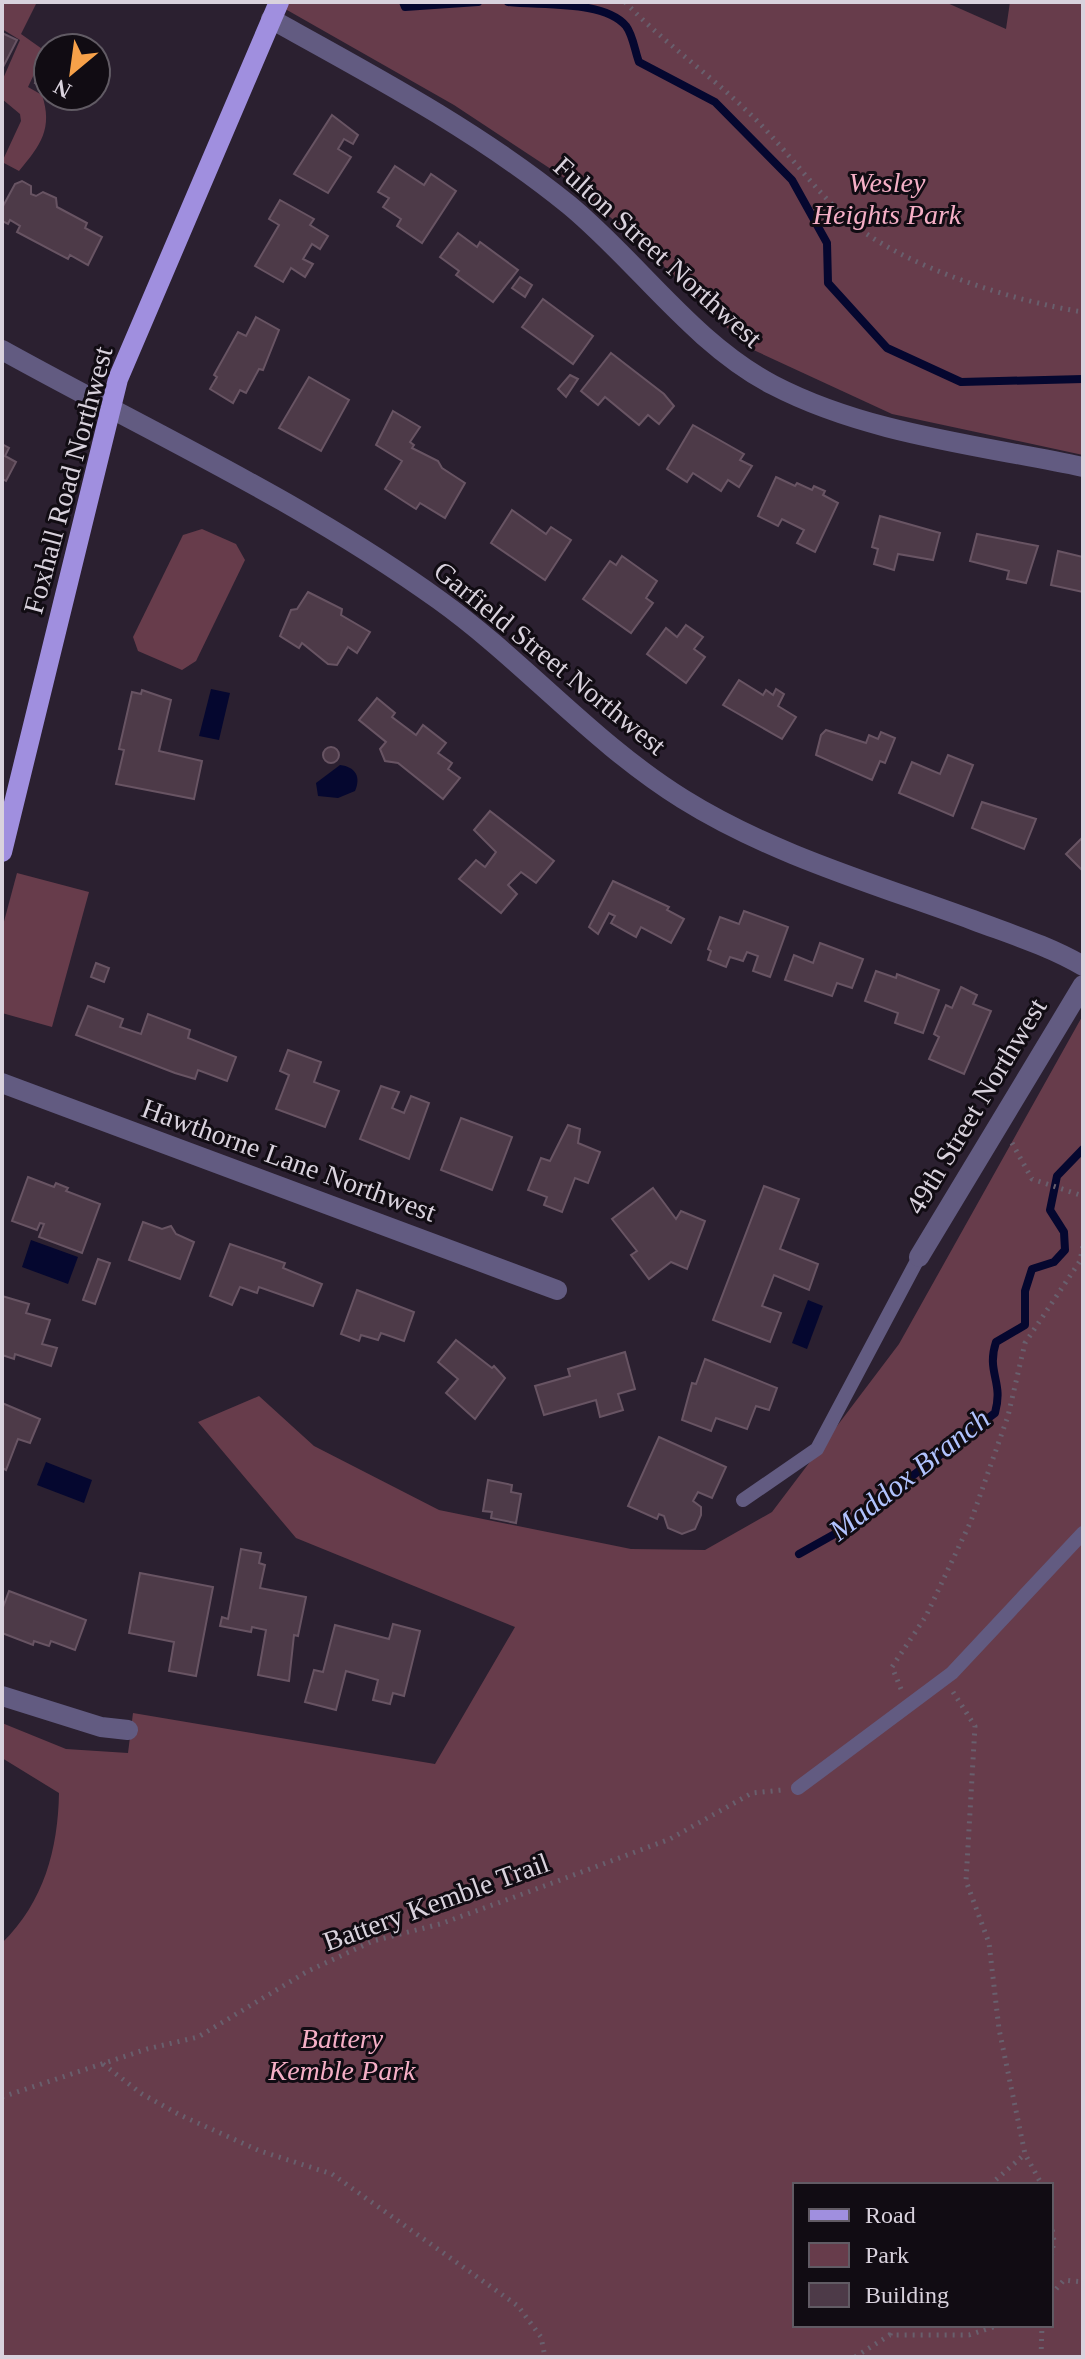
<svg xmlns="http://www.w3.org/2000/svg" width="1085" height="2359" viewBox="0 0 1085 2359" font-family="'Times New Roman',serif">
	<rect width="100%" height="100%" fill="#2b2030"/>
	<!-- green -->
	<g fill="#673c4b" fill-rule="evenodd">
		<path d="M2 2H37L21 34 45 51 28 87 42 95C53 128 41 145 19 171L2 162 21 121 20 114 2 99V81L20 40 2 29Z"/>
		<path d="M273 2H945L1006 29 1010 2H1083V455L892 414 747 347 637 240 563 177 454 105Z"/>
		<path d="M202 529 236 544 245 560 196 661 182 670 138 651 133 637 183 535Z"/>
		<path d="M17 873 89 892 52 1027 2 1013V929Z"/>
		<path d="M1083 1015V2357H2V1943C44 1902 58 1849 59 1793L2 1758V1723L66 1749 128 1753 133 1713 435 1764 515 1627 296 1538 198 1422 259 1396 314 1446 439 1510 631 1549 705 1550 772 1512 899 1344ZM795 2185H1051V2325H795Z"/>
	</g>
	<!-- water -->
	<g fill="#05072f">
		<path d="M211 689 230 693 219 740 199 736Z"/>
		<path d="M340 765C356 767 361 777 355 791L338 798 318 796 316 783Z"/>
		<path d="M31 1240 78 1257 68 1284 22 1267Z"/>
		<path d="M808 1300 823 1306 807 1349 792 1343Z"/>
		<path d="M46 1462 92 1480 84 1503 37 1485Z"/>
	</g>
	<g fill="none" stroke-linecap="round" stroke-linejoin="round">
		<!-- stream -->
		<g stroke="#05072f" stroke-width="8">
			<path d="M403 2 405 7 478 2"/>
			<path d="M508 2C543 6 604 0 626 26 633 35 635 52 639 62L715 102 792 180 827 243 828 283 887 348 961 382 1083 379"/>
			<path d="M799 1554 840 1531 995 1413C1004 1381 986 1373 996 1342L1025 1325V1291L1032 1269 1054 1262 1065 1250 1064 1232 1050 1210 1057 1176 1083 1149"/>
		</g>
	</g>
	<!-- building -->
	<g fill="#4d3a48" stroke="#685463" stroke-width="2">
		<path d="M2 33 17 40 2 69Z"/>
		<path d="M48 58V89L35 83Z"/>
		<path d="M332 115 358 135 353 144 344 139 338 149 351 157 328 193 294 174Z"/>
		<path d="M395 166 424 185 431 174 456 191 422 243 397 226 401 219 383 207 389 198 378 192Z"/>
		<path d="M22 181 31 186V194L36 196 43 192 56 198 57 207 87 223 85 228 102 237 88 265 70 255 68 259 17 232 20 226 10 220 8 224 2 221V208L15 184Z"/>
		<path d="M280 200 314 219 310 225 328 236 320 249 312 244 303 259 313 264 305 277 291 268 283 282 255 266 279 225 269 219Z"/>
		<path d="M458 233 477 247 480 242 518 270 493 302 456 275 459 271 440 257Z"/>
		<path d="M520 277 532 285 525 297 512 288Z"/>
		<path d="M543 299 593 336 573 364 522 327Z"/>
		<path d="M256 317 279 330 263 370 259 369 246 393 240 390 233 403 210 389 217 377 214 375 238 332 246 336Z"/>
		<path d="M611 353 664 394 674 406 659 424 648 415 639 425 605 397 598 405 581 391Z"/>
		<path d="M570 375 578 379 566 397 558 389Z"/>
		<path d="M309 377 349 400 321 451 279 428Z"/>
		<path d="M393 411 420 427 410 442 414 445 412 448 438 461 442 468 465 483 445 518 420 503 416 509 385 489 402 461 376 445Z"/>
		<path d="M693 425 744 454 740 460 752 466 739 487 728 480 721 491 693 473 687 482 667 469Z"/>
		<path d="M2 444 9 448 5 456 16 462 6 481 2 479Z"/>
		<path d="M776 477 795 486 797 483 812 490 814 486 825 491 823 495 838 503 815 552 797 543 804 530 782 519 778 526 758 516Z"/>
		<path d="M512 510 546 534 551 527 571 540 545 580 491 543Z"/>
		<path d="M880 516 940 533 933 560 898 554 894 570 874 564 878 549 872 547Z"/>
		<path d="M977 534 1038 546 1026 583 1007 579 1009 571 970 561Z"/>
		<path d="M1058 551 1083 557V592L1051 585Z"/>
		<path d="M622 556 657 581 646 598 653 603 631 633 583 599 610 561 616 565Z"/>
		<path d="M308 592 342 609 341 615 370 632 357 653 348 647 337 665 328 664 302 643 299 648 280 636 291 610 297 609Z"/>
		<path d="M686 625 703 637 694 649 705 657 686 683 647 654 666 628 677 637Z"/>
		<path d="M739 680 763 695 766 690 773 695 776 689 784 694 778 706 796 717 782 739 723 705Z"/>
		<path d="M142 690 171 700 159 751 202 761 194 799 116 784 124 750 119 749 132 692 141 694Z"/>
		<path d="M377 698 395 713 392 717 416 735 423 725 446 743 438 753 452 763 448 769 460 778 443 799 398 763 385 761 380 749 386 742 359 720Z"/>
		<path d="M826 730 866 743 869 735 878 739 881 732 895 738 885 763 880 761 872 780 816 755 821 735Z"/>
		<circle cx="331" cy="755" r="8"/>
		<path d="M948 755 973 765 953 816 899 793 912 762 940 774Z"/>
		<path d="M982 802 1036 819 1024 849 972 828Z"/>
		<path d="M490 811 554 861 536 883 521 872 508 885 517 894 501 913 459 879 476 860 485 867 496 852 474 830Z"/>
		<path d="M1083 837V871L1066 854Z"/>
		<path d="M613 881 669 907 667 910 684 919 671 943 641 927 636 937 611 923 615 916 609 913 598 934 589 927Z"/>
		<path d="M744 911 788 927 770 977 753 971 758 956 747 952 743 961 730 957 726 967 708 960 711 951 708 949 720 917 739 924Z"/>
		<path d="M820 943 863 959 852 988 837 983 832 996 785 980 794 955 813 963Z"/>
		<path d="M96 963 109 968 104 982 91 977Z"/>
		<path d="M876 971 896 978 897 974 939 990 923 1033 895 1023 898 1013 865 1001Z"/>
		<path d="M961 987 977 995 973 1004 991 1011 964 1074 929 1059 939 1037 934 1034 946 1005 952 1008Z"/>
		<path d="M88 1006 123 1019 120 1027 141 1034 148 1014 190 1030 188 1038 236 1057 227 1081 198 1070 195 1079 175 1073 76 1035Z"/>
		<path d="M288 1050 321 1062 314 1082 339 1091 325 1127 276 1109 289 1075 280 1071Z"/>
		<path d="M381 1086 399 1092 392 1108 404 1113 411 1096 429 1103 409 1159 360 1139Z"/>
		<path d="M461 1118 512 1137 492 1190 441 1170Z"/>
		<path d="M568 1125 580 1129 578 1143 600 1152 588 1183 575 1178 562 1212 544 1205 547 1197 528 1190 541 1158 550 1161Z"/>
		<path d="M28 1177 54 1187 56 1183 68 1188 66 1191 100 1204 82 1253 39 1237 44 1224 40 1223 37 1230 12 1221Z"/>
		<path d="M764 1186 799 1199 780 1249 818 1264 809 1290 774 1275 762 1306 781 1313 770 1342 713 1320Z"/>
		<path d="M653 1188 676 1219 681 1211 705 1221 687 1269 671 1262 649 1279 631 1255 637 1251 612 1219Z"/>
		<path d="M143 1222 162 1229 171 1226 176 1234 194 1242 180 1279 129 1260Z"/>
		<path d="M230 1244 285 1263 283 1268 322 1284 313 1306 259 1287 257 1293 240 1287 232 1305 210 1296Z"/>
		<path d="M98 1259 110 1263 95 1304 83 1300Z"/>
		<path d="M357 1290 414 1312 404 1341 381 1333 378 1340 361 1335 359 1341 341 1334Z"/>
		<path d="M2 1296 29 1304 26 1313 50 1320 42 1344 57 1348 51 1366 15 1354 14 1359 2 1355Z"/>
		<path d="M456 1340 492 1368 494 1366 505 1378 475 1419 446 1393 458 1379 438 1362Z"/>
		<path d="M625 1352 635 1389 618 1394 623 1410 600 1417 596 1400 544 1415 535 1386 570 1376 568 1369Z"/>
		<path d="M705 1359 777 1388 769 1410 756 1406 747 1429 716 1418 711 1431 682 1420 692 1383 696 1384Z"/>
		<path d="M2 1403 40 1419 30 1443 18 1439 6 1470 2 1468Z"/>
		<path d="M659 1437 726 1467 712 1498 698 1492 693 1501 701 1507V1515L695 1529 682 1534 668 1528 664 1516 659 1514 657 1519 628 1506Z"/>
		<path d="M488 1480 512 1485 511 1492 521 1494 516 1523 491 1518 492 1512 483 1511Z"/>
		<path d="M241 1549 261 1553 259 1563 265 1565 260 1588 306 1597 298 1636 294 1635 289 1681 258 1675 266 1630 252 1627 251 1632 220 1626 222 1617 228 1619Z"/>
		<path d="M140 1573 213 1587 196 1676 169 1671 174 1642 129 1633Z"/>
		<path d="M9 1591 86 1620 75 1650 51 1641 49 1646 34 1641 33 1645 2 1633V1610Z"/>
		<path d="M393 1624 420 1631 404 1696 393 1693 390 1704 373 1700 378 1680 346 1671 336 1710 305 1702 314 1670 323 1672 335 1625 389 1639Z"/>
	</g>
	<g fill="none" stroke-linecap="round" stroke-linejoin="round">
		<!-- path -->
		<g stroke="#695f6d" stroke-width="5" stroke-dasharray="2 6" stroke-linecap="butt">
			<path d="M625 2C664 43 708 73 748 112 783 145 811 186 847 219 901 266 1012 301 1083 312"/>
			<path d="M1012 1143 1032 1179 1083 1196"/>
			<path d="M901 1689 892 1667 926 1616 971 1521 1008 1416 1025 1343 1080 1261 1083 1245"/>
			<path d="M953 1692 975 1726 966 1881 989 1943 999 2029 1025 2154 1042 2185"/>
			<path d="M103 2064 142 2094 180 2115 260 2151 332 2174 518 2306 541 2337 545 2357"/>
			<path d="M2 2097 147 2049 198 2037 308 1971 373 1941 440 1924 520 1895 670 1839 752 1793 782 1790"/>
			<path d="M990 2185 1025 2154"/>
			<path d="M1051 2222 1054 2241 1051 2258"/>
			<path d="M1051 2295 1064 2280 1083 2282"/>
			<path d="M890 2335 893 2325"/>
			<path d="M855 2357 890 2335H969L999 2325"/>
			<path d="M1041 2357 1042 2325"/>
		</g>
		<!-- service -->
		<g stroke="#625b81" stroke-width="14">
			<path d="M743 1500 817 1449 919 1257"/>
			<path d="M798 1788 952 1673 1083 1533"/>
		</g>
		<!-- minor -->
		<g stroke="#625b81" stroke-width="20">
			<path d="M271 19C374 76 478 131 569 205 638 262 693 343 773 385 867 434 980 445 1083 467"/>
			<path d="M2 350C148 431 303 502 439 600 524 661 593 743 683 799 771 854 875 884 973 920 1010 934 1049 946 1083 966"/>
			<path d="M2 1083 557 1290"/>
			<path d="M919 1257 1083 985"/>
			<path d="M2 1696 101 1727 128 1730"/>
		</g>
		<!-- primary -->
		<path stroke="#a08fdf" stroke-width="20" d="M2 852 118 379 279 2"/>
	</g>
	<g text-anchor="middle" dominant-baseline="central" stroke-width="6" stroke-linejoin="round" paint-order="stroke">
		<!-- park labels -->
		<g font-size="28" font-style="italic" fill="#f5afc6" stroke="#110c13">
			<text x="887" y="182">Wesley<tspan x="887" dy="32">Heights Park</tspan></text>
			<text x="342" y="2038">Battery<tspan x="342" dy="32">Kemble Park</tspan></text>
		</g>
		<!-- street labels -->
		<g font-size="28" fill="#d9d2dd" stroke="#110c13">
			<text transform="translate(658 252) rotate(42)">Fulton Street Northwest</text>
			<text transform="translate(68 480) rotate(-75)">Foxhall Road Northwest</text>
			<text transform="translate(550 658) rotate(39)">Garfield Street Northwest</text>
			<text transform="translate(976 1106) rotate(-59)">49th Street Northwest</text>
			<text transform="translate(289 1160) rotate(20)">Hawthorne Lane Northwest</text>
			<text transform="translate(436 1902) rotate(-20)">Battery Kemble Trail</text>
		</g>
		<!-- water labels -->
		<g font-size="30" font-style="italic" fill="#b1c3fe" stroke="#110c13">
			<text transform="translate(909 1474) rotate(-38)">Maddox Branch</text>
		</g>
	</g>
	<!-- border -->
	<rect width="1085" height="2359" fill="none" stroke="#d9d2dd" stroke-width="8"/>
	<!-- legend -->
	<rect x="793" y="2183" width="260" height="144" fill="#110c13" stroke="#615b64" stroke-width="2"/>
	<rect x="809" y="2209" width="40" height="12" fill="#a08fdf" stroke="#615b64" stroke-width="2"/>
	<text x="865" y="2223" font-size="24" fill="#d9d2dd">Road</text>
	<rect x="809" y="2243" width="40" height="24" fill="#673c4b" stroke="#615b64" stroke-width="2"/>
	<text x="865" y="2263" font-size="24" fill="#d9d2dd">Park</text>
	<rect x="809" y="2283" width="40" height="24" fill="#4d3a48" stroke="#615b64" stroke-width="2"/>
	<text x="865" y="2303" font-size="24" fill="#d9d2dd">Building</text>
	<!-- north arrow -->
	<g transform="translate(72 72) rotate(209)"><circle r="38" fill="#110c13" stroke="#615b64" stroke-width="2"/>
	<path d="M0-6L14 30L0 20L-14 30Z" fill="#f7a149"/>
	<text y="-12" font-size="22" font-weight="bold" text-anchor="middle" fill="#d9d2dd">N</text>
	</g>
</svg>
